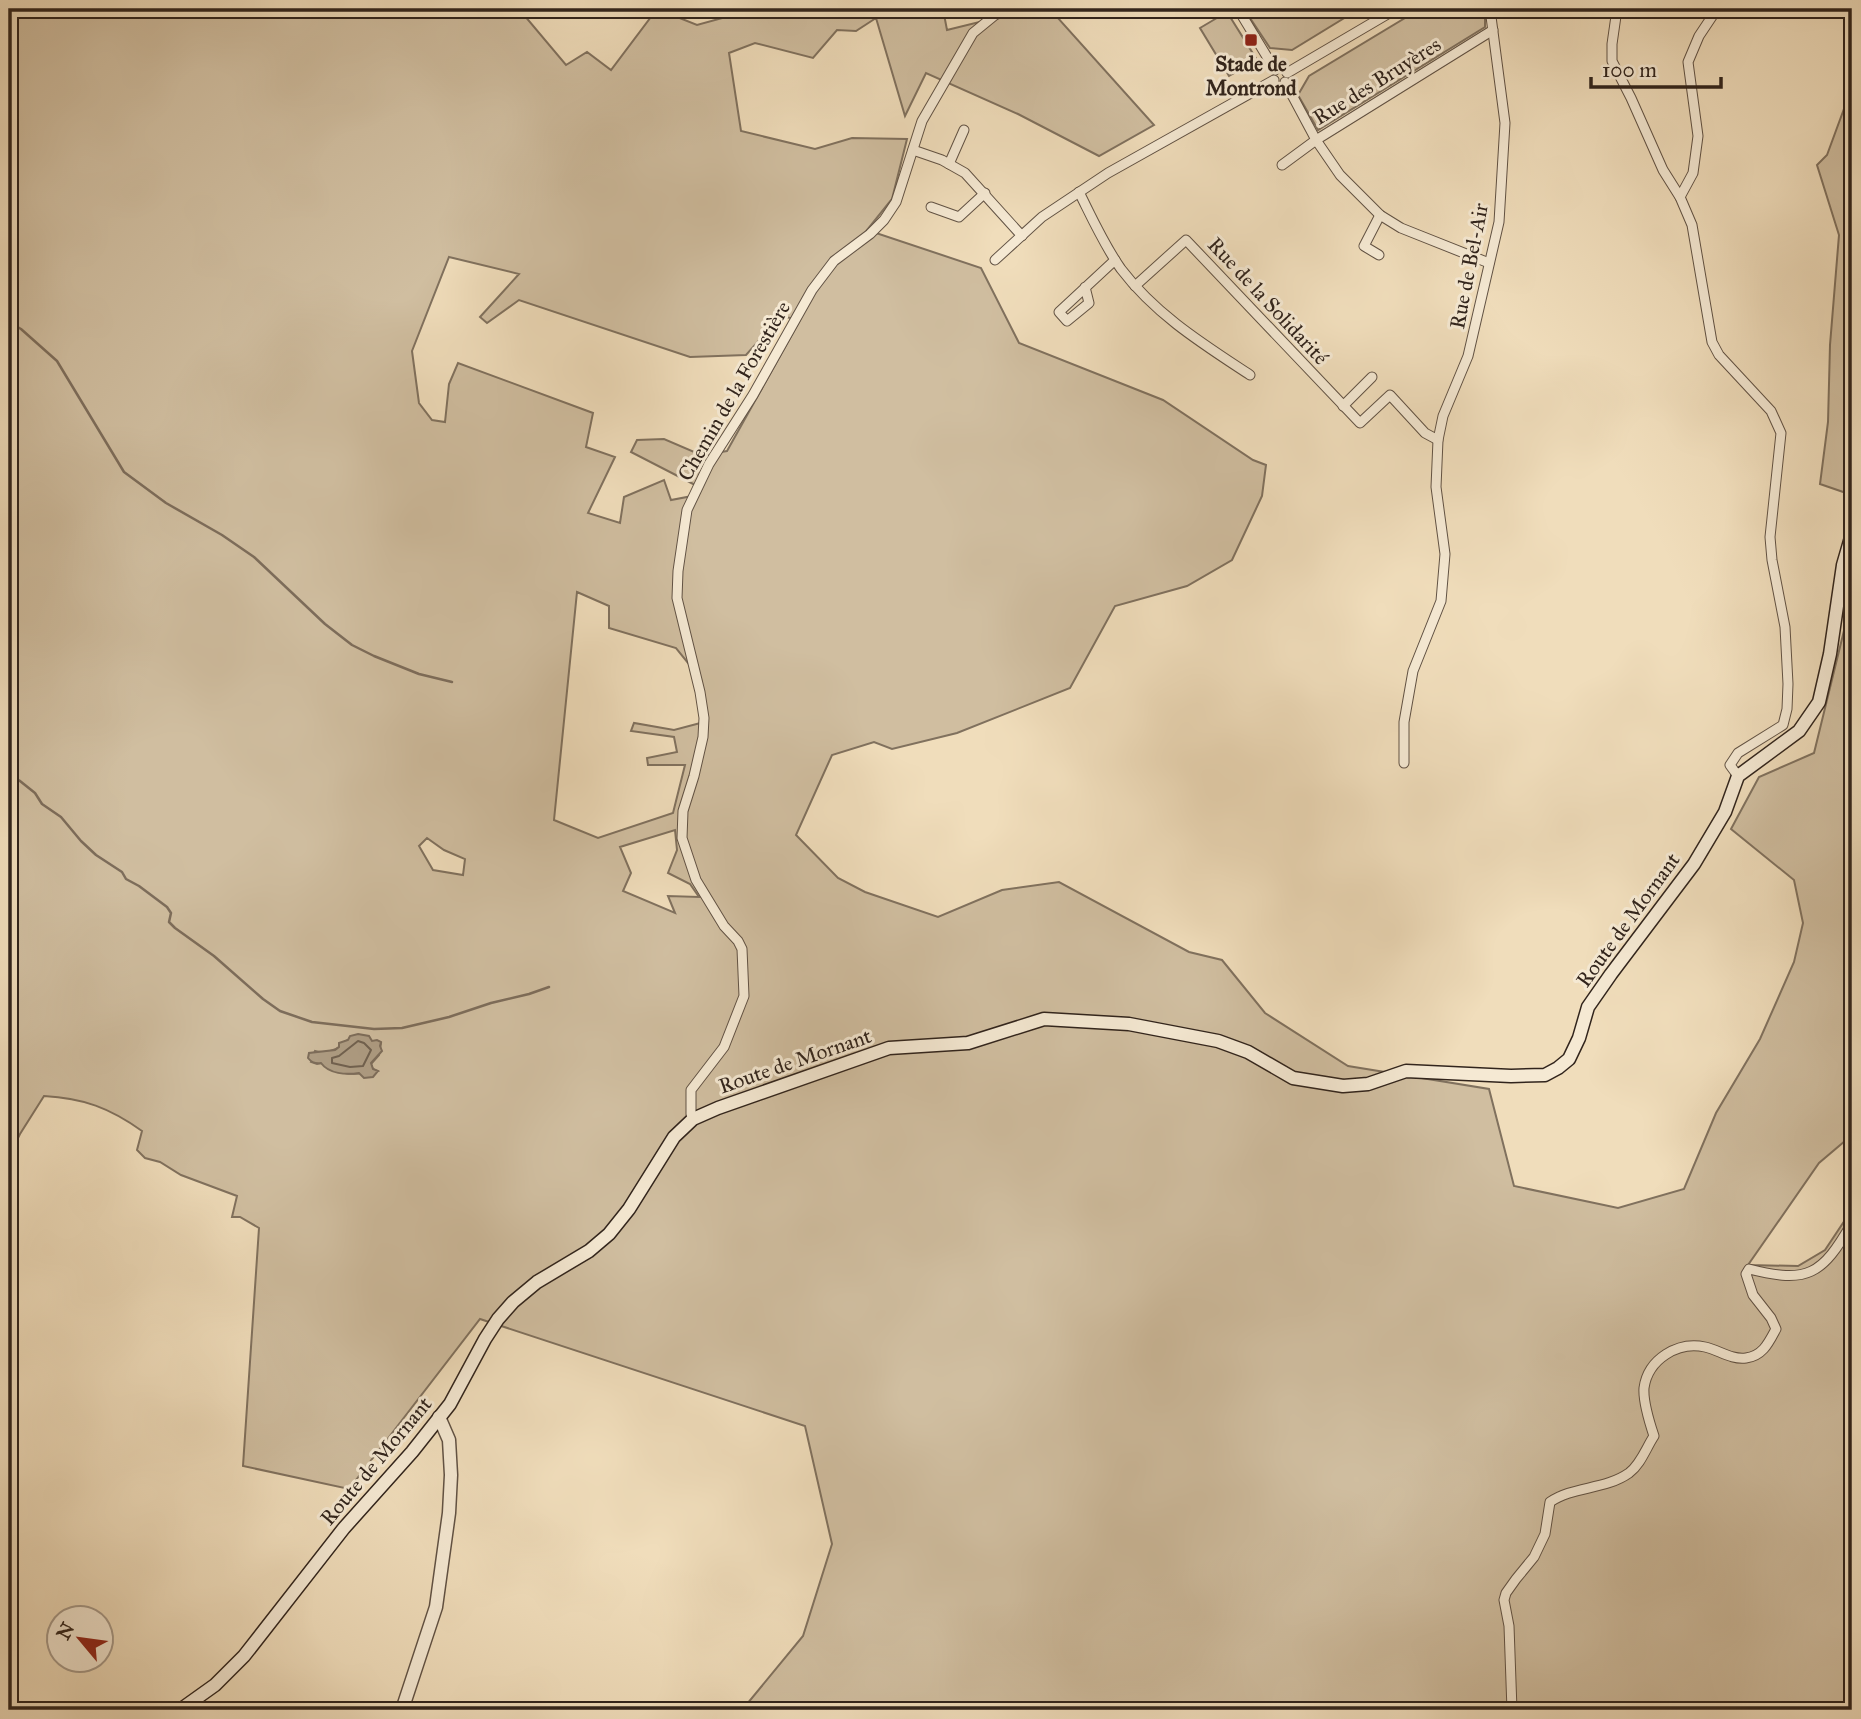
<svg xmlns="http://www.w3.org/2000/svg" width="1861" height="1719" viewBox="0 0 1861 1719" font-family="'IM FELL Great Primer',serif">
	<rect width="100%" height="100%" fill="#f0ddbb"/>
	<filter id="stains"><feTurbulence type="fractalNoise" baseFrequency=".00286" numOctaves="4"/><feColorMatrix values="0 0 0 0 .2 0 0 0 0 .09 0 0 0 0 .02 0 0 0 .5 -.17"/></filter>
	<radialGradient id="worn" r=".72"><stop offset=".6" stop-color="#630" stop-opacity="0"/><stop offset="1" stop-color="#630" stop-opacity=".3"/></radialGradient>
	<!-- green -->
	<g fill="#d0bea0" stroke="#80715e" stroke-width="2" fill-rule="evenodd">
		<path d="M9 9H519L566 65 587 52 611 70 657 9 697 25 755 9H943L947 30 1032 9 1058 18 1154 125 1099 156 1018 114 926 73 905 116 876 18 856 31 837 30 813 58 755 43 729 53 741 131 815 149 852 138 907 139 892 199 867 230 981 268 1019 343 1163 400 1253 460 1266 465 1262 496 1232 560 1187 586 1115 606 1070 688 957 733 892 749 874 742 832 755 796 835 838 878 865 892 938 917 1002 890 1059 882 1189 952 1222 960 1265 1013 1348 1066 1489 1089 1514 1186 1618 1208 1684 1189 1716 1113 1760 1039 1794 962 1803 923 1794 880 1731 829 1759 777 1814 753 1852 598V1135L1819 1163 1748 1265 1798 1266 1825 1250 1847 1217 1852 1219V1710H742L803 1636 832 1544 805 1426 480 1319 349 1489 243 1466 259 1228 240 1217H232L237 1196 181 1175 160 1162 145 1158 137 1150 142 1131C110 1108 83 1098 44 1096L20 1134 9 1156ZM449 257 519 274 480 317 487 323 519 300 690 357 746 355 781 316 800 320 727 451 701 455 664 439 637 440 631 452 701 488 697 495 671 500 664 480 624 497 620 523 588 513 615 457 586 447 593 413 458 363 449 384 445 422 432 420 419 403 412 351ZM577 592 609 606V628L676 648 701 679 708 721 674 730 634 723 631 731 674 737 677 752 647 758 648 765H685L673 813 598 838 554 820ZM675 830 677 850 668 873 690 884 699 897 668 896 675 913 623 891 631 873 620 847ZM427 838 444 850 465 859 463 875 433 870 419 846ZM348 1040 381 1043 379 1055 371 1064 373 1069 377 1071C351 1075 345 1077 321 1063L317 1064 311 1062 315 1051C321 1053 330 1052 336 1049 342 1046 341 1042 348 1040Z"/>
		<path d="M1244 9H1359L1292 50 1270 48Z"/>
		<path d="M1420 9H1485V27L1318 130 1298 95 1309 76Z"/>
		<path d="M1227 12 1257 60 1229 76 1200 28Z"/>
		<path d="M1852 87V495L1820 484 1828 422 1830 345 1839 235 1817 165 1827 155Z"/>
	</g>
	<!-- water -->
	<path fill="#af9e85" stroke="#7d6d5b" stroke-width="2" d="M358 1034 369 1036 372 1041 377 1040 381 1042 380 1046 382 1051 371 1063 373 1069 378 1071 373 1077 364 1078 359 1073C346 1075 329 1074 321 1063 316 1064 312 1063 308 1058L309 1053 335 1050 339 1047V1043L348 1040 350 1036Z"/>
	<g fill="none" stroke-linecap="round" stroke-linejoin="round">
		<!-- shore -->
		<path stroke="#706150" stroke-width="2" d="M358 1041 364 1043 371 1050 363 1066 350 1067 332 1063V1058L339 1056Z"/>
		<!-- stream -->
		<g stroke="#7d6d5b" stroke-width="2.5">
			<path d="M9 322 21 329 57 361 124 472 166 503 222 535 254 557 325 624 352 645 374 656 419 674 452 682"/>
			<path d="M9 776 20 781 35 793 42 804 61 817 81 841 96 855 122 872 126 879 139 886 167 907 171 913 169 922 175 928 214 956 263 999 280 1011 312 1022 374 1029 402 1028 449 1017 491 1003 529 994 549 987"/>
		</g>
		<!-- minor casing -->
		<g stroke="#615244" stroke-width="11">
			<g id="minor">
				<path d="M1238 9 1275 70"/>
				<path d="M1617 9 1612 44V61L1631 98 1663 170 1680 197 1692 225 1712 342 1719 355 1771 411 1781 433 1770 537 1772 560 1785 627 1788 684 1787 709 1783 725 1738 753 1730 765 1738 776"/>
				<path d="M1287 73 1396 9"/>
				<path d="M1285 82 1316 140 1340 175 1380 215 1401 228 1489 263"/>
				<path d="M913 150 942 160 965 173 1022 236"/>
				<path d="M949 164 964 130"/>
				<path d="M1282 165 1316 140 1493 30"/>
				<path d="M1079 192C1092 218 1104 245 1121 269 1156 315 1203 344 1250 375"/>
				<path d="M1680 197 1693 173 1698 136 1688 62 1699 36 1717 9"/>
				<path d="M931 207 959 217 985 193"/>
				<path d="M1379 255 1364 246 1380 215"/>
				<path d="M995 260 1042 217 1108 173 1274 80"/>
				<path d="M1135 286 1186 240 1360 423 1390 395 1425 433 1438 440"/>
				<path d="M1085 287 1089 303 1067 321 1059 312 1115 260"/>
				<path d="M1343 406 1372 377"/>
				<path d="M1404 763V722L1413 671 1441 601 1445 554 1436 487 1438 440 1443 416 1468 356 1499 222 1505 123 1490 9"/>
				<path d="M693 1119 691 1114V1090L724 1047 744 996 742 949 738 941 724 926 696 880 682 838 683 811 694 776 703 737 704 718 700 692 677 598 678 571 687 510 709 464 753 395 812 290 834 261 870 234 884 220 896 202 922 121 973 33 995 15 1009 9"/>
				<path d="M1512 1710 1509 1626 1504 1600 1506 1593 1516 1579 1534 1557 1545 1534 1550 1502C1573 1486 1605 1490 1629 1473 1641 1464 1646 1448 1654 1436 1650 1424 1643 1401 1644 1388 1648 1359 1678 1341 1705 1347 1719 1350 1731 1360 1746 1358 1763 1356 1769 1342 1776 1329L1771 1318 1753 1295 1746 1274 1749 1269C1808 1284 1822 1275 1852 1223"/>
			</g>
		</g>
		<!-- tertiary casing -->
		<g stroke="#615244" stroke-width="15">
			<path id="tertiary" d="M402 1710 436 1607 449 1513 451 1475 449 1440 439 1417"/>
		</g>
		<!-- secondary casing -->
		<g stroke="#31241c" stroke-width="15">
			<path id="secondary" d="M180 1710 215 1685 244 1656 344 1528 412 1452 450 1404 485 1339 498 1319 513 1302 537 1282 589 1251 609 1234 629 1209 674 1137 693 1119 718 1108 889 1048 968 1043 1044 1019 1129 1024 1218 1041 1248 1052 1293 1078 1343 1086 1368 1084 1406 1071 1511 1076 1545 1075 1558 1068 1569 1059 1579 1038 1588 1007 1611 974 1694 864 1725 812 1738 776 1799 731 1819 702 1830 654 1843 565 1852 534"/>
		</g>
		<!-- minor -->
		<use href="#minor" stroke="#f5e9d3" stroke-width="9"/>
		<!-- tertiary -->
		<use href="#tertiary" stroke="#f5e9d3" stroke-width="12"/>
		<!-- secondary -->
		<use href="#secondary" stroke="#f5e9d3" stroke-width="12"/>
	</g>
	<!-- markers -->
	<rect fill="#8f2418" stroke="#f5e9d3" stroke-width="2.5" x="1244" y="33" width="14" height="14" rx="3.5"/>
	<g text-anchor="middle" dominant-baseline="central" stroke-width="6" stroke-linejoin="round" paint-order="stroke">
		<!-- poi labels -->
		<g font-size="21" font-weight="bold" fill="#31241c" stroke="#f5e9d3">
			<text x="1251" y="64">Stade de<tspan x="1251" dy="24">Montrond</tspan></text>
		</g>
		<!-- street labels -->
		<g font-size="21" fill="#31241c" stroke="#f5e9d3">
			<text transform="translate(1377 81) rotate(-32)">Rue des Bruyères</text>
			<text transform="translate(1469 266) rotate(-79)">Rue de Bel-Air</text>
			<text transform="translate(1268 301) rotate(47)">Rue de la Solidarité</text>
			<text transform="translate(734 391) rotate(-60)">Chemin de la Forestière</text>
			<text transform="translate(1628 920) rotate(-54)">Route de Mornant</text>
			<text transform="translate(795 1061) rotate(-19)">Route de Mornant</text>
			<text transform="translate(376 1461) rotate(-50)">Route de Mornant</text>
		</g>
	</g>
	<!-- margin -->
	<rect width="1861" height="1719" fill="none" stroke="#f0ddbb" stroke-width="35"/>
	<rect x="10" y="10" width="1840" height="1698" fill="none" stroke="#31241c" stroke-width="3.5"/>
	<rect x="18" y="18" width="1826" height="1684" fill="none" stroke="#31241c" stroke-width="2"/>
	<!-- north arrow -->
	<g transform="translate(80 1639) rotate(299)"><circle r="33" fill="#f5e9d3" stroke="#a79a8a" stroke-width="2"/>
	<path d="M0-5L12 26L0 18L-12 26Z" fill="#8f2418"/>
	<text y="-10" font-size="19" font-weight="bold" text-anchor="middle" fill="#31241c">N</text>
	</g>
	<!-- scale -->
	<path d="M1591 77v10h130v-10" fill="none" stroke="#31241c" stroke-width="3.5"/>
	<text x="1602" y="77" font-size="21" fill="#31241c" stroke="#f5e9d3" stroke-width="5" paint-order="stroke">100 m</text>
	<rect width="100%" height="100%" filter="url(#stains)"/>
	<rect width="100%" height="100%" fill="url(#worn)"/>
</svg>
